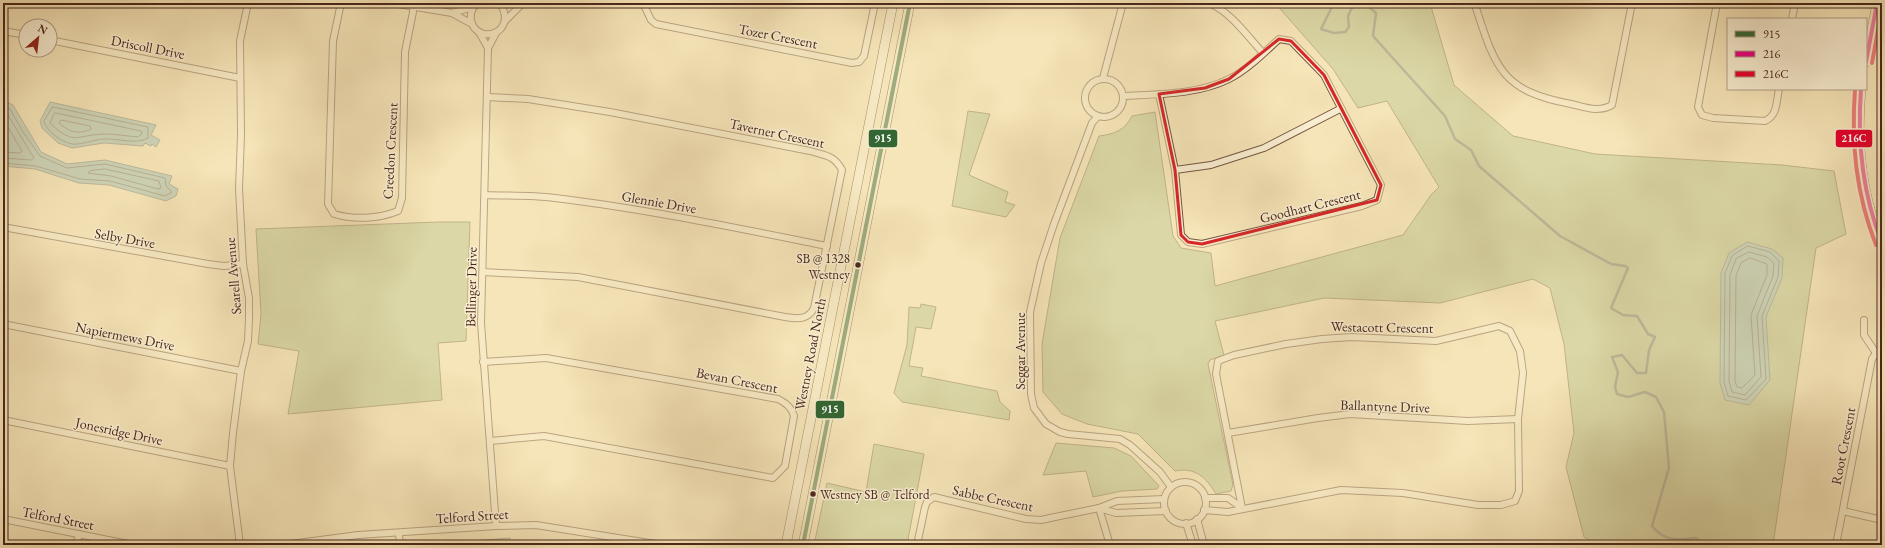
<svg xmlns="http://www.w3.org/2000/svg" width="1885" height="548" viewBox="0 0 1885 548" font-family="'EB Garamond',serif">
	<rect width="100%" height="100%" fill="#f6e5b8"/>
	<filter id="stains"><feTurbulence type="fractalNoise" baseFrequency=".005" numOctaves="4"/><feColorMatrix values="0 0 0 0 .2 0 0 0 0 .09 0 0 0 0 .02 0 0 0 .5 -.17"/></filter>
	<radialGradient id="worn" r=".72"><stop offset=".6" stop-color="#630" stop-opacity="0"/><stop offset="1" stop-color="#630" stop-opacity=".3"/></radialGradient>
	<!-- green -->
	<g fill="#bac590" stroke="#827655">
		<path d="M1275 3H1430L1454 85 1513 136 1595 154 1782 165 1834 171 1846 234 1816 248 1773 545H1597L1584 537 1566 467 1574 433 1564 344 1550 288 1533 279 1440 303 1324 298 1215 321 1224 355 1210 360 1208 364 1233 485 1231 491 1216 494C1206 477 1195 467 1175 471L1138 434 1087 424 1062 414 1043 392 1042 344 1060 238 1099 136C1115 134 1125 130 1132 116L1155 112 1173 236 1181 248 1211 253 1215 286 1403 235 1431 195 1439 187 1387 101 1358 108 1333 69Z"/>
		<path d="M968 111 990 114 969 175 1008 192 1005 202 1015 205 1006 217 952 206Z"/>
		<path d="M438 222H470L466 341 438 343 442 400 288 414 299 351 258 344 261 314 256 229Z"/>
		<path d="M921 304 936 307 931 329 916 327 909 366 923 368 921 376 997 391 1000 402 1010 411 1009 420 902 402 894 393 907 345 909 307 920 308Z"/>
		<path d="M1056 443 1114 448 1131 456 1159 486 1157 489 1122 491 1093 497 1086 471 1043 475Z"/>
		<path d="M874 444 924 454 907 545H814L827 483 866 492Z"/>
		<path d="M510 538 511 545H445V543Z"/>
	</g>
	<!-- water -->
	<g fill="#9ebeb5" stroke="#7c8277">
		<path d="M3 100 13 105 41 152 67 164 105 160 172 176 169 184 178 189 176 196 166 201 109 185 79 183 35 169 3 166Z"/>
		<path d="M50 102 156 125 151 135 160 140 156 147 152 144 151 146 145 143 143 146 104 143 72 148 58 143 42 128 40 121Z"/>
		<path d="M1747 242 1772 249 1783 258 1782 278 1766 317 1770 380 1749 405 1725 400 1720 383 1721 273 1729 253Z"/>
	</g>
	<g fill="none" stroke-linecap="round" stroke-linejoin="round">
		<!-- shore -->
		<g stroke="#747268" stroke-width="1">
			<path d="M3 105 10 109 23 132 40 156 67 168 105 164 165 178 166 186 172 192 165 196 110 181 80 179 36 166 3 163"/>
			<path d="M53 107 148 127V138C135 145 118 138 103 139 93 140 81 145 72 144 61 142 46 131 44 121Z"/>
			<path d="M3 110 6 112 34 158 32 160 3 158"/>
			<path d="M56 113 141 131 142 134 138 137C127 136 115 134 104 134 76 135 74 146 50 123L54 114Z"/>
			<path d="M3 119 22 151 20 153 3 152"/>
			<path d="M61 120 90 126 91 129C79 135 69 132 59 123Z"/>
			<path d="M105 169 159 181 161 188 158 189 111 176 88 173 90 171Z"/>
			<path d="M1748 246 1770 252 1779 261 1778 277 1762 316 1766 379 1746 400 1728 396 1724 382 1725 273 1732 256Z"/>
			<path d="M1749 252 1767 257 1774 263 1773 276 1757 316 1761 377 1745 395 1732 392 1729 381 1730 275 1736 259Z"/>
			<path d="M1750 258 1767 264V275L1751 315 1755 375 1742 388 1737 387 1735 381 1736 276 1741 263Z"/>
		</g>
		<!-- stream -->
		<g stroke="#7c8277" stroke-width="2.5">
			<path d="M1334 3 1321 29 1334 33 1345 32 1349 27 1348 16 1354 3"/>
			<path d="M1357 3 1368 6 1376 13 1373 36 1445 116 1455 139 1471 150 1479 166 1560 236 1611 264 1625 266 1628 268 1611 308 1623 315 1637 316 1648 334 1655 337 1649 350 1646 373H1637L1622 355 1612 357 1618 372 1615 387 1617 394 1628 397 1645 392 1656 397 1664 412 1669 468 1652 526C1665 542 1677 540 1696 538L1704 545"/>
		</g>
		<!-- minor casing -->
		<g stroke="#755642" stroke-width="8">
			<g id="minor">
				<path d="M341 3 333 41 328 204 334 214C354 220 378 219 398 211L402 198 405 52 414 7"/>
				<path d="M392 3 452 13 472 24"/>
				<path d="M477 3C472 8 470 13 471 20 476 46 519 34 500 3"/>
				<path d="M643 3 651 20 656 24 852 63 859 62 864 56 875 3"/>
				<path d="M1209 3C1231 12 1248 37 1263 53"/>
				<path d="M1478 3 1476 8C1496 70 1503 91 1571 104 1585 107 1598 113 1612 105L1632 3"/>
				<path d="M1717 3 1698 107 1702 115 1713 118 1765 121C1778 115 1776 102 1779 89"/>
				<path d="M452 13 473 7"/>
				<path d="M1792 19 1795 3"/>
				<path d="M505 21 523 3"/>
				<path d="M3 31 26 35"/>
				<path d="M479 32 488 48"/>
				<path d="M496 33 488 48 481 323 496 526"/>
				<path d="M50 40 240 78"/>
				<path d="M1103 78 1123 3"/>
				<circle cx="1104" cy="98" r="19"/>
				<path d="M1123 96C1157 94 1197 95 1229 79 1247 70 1264 53 1279 39L1291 41 1324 75 1381 185 1377 200 1362 206 1202 244 1188 242 1181 235 1175 170 1159 94"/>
				<path d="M1098 116 1092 123 1054 224 1041 263 1030 312 1031 394 1034 408 1046 424 1060 432 1068 434 1120 439 1130 445 1160 472 1171 487"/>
				<path d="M1175 170 1211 165 1264 148 1340 109"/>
				<path d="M485 195C508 196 532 195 555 198 646 209 737 228 827 246"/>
				<path d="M3 227 208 264 224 266 243 264"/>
				<path d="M483 272 578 277 785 317C798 319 808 320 814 308L842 170C834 155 826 156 810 151L610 112 528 99 487 97"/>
				<path d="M1864 320V335L1876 353"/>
				<path d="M3 324 241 371"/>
				<path d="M483 362 546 358 778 399C787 404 791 407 794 416L785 466 773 478 544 436 490 441"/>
				<path d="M3 420 230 466"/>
				<path d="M1228 433 1318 418 1350 414 1468 421 1518 419"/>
				<circle cx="1185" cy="503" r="21"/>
				<path d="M1205 498H1228L1242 508"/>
				<path d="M1099 508 1116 513 1166 511"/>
				<path d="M1099 508 1110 545"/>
				<path d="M1204 510 1228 512 1341 490 1403 493 1478 505H1501L1515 501 1519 491 1518 419 1523 373 1520 351 1510 331 1499 326 1436 341 1352 337 1322 339 1286 344 1234 355 1218 361 1216 374 1242 508"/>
				<path d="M1843 511 1882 520"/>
				<path d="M3 519 133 545"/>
				<path d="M1197 519 1204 545"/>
				<path d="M1186 523 1193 545"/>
				<path d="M399 534 400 545"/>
				<path d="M76 545 79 534"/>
				<path d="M240 545 230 466 233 433 241 371 248 341 249 319V298L243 264 239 189 241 135 240 41 248 3"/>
				<path d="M283 545 358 535 496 526 536 525 662 545"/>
				<path d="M917 545 925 507 927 502 934 497 1026 519 1041 520 1055 517 1099 508 1117 501 1164 499"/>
				<path d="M1836 545 1872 359 1876 353 1882 351"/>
			</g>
		</g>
		<!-- secondary casing -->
		<g stroke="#4a271a" stroke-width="10">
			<g id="secondary">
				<path d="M1866 62 1877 3"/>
				<path d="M1861 89C1856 142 1860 193 1882 243"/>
				<path d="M786 545 893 3"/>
				<path d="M803 545 910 3"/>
			</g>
		</g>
		<!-- minor -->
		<use href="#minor" stroke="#f9eed1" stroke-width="6"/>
		<!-- secondary -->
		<use href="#secondary" stroke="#f9eed1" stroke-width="9"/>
		<!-- bus-1 casing -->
		<g stroke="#f9eed1" stroke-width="7">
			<path id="bus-1" d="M803 545 910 3"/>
		</g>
		<!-- bus-2 casing -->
		<g stroke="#f9eed1" stroke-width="7">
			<g id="bus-2">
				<path d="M1866 62 1877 3"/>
				<path d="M1861 89C1857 143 1862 193 1882 243"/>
			</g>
		</g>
		<!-- bus-3 casing -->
		<g stroke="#f9eed1" stroke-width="7">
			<g id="bus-3">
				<path d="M1872 63 1882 9"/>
				<path d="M1855 89C1851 144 1856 194 1876 245"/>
			</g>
		</g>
		<!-- bus-1 -->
		<use href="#bus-1" stroke="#363" stroke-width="4"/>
		<!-- bus-2 -->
		<use href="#bus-2" stroke="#e5007d" stroke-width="4"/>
		<!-- bus-3 -->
		<use href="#bus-3" stroke="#e4002b" stroke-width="4"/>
	</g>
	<!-- marked area -->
	<path d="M0 0H1885V548H0ZM1279 39 1291 41 1324 75 1381 185 1377 200 1202 244 1188 242 1181 235 1175 170 1159 94 1205 88 1229 79Z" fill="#f6e5b8" fill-opacity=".55" fill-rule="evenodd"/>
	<path fill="none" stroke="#d62828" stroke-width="3" stroke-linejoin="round" d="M1279 39 1291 41 1324 75 1381 185 1377 200 1202 244 1188 242 1181 235 1175 170 1159 94 1205 88 1229 79Z"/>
	<!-- markers -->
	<g fill="#4a271a" stroke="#f9eed1" stroke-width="1.5">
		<circle cx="858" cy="265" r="3.5"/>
		<circle cx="813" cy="494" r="3.5"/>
	</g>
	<g text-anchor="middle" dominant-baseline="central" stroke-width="3" stroke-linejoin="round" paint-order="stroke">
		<!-- bus labels -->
		<g font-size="13" fill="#4a271a" stroke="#f9eed1" text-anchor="end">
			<text x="850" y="258">SB @ 1328<tspan x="850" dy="16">Westney</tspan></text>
			<text x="820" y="494" text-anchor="start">Westney SB @ Telford</text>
		</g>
		<!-- street labels -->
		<g font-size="14" fill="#4a271a" stroke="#f9eed1">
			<text transform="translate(778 36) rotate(11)">Tozer Crescent</text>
			<text transform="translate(148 47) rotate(11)">Driscoll Drive</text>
			<text transform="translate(777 133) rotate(12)">Taverner Crescent</text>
			<text transform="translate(390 151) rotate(-87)">Creedon Crescent</text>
			<text transform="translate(659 202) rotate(10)">Glennie Drive</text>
			<text transform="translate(1310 206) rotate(-14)">Goodhart Crescent</text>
			<text transform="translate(125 238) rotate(10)">Selby Drive</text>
			<text transform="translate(233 276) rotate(-95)">Searell Avenue</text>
			<text transform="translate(471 287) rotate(-89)">Bellinger Drive</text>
			<text transform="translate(1382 327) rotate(1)">Westacott Crescent</text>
			<text transform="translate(125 336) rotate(11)">Napiermews Drive</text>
			<text transform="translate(1020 351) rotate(-90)">Seggar Avenue</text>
			<text transform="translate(810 354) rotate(-79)">Westney Road North</text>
			<text transform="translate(737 380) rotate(11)">Bevan Crescent</text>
			<text transform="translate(1385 406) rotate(2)">Ballantyne Drive</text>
			<text transform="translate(119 431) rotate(12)">Jonesridge Drive</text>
			<text transform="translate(1843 446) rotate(-79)">Root Crescent</text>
			<text transform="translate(993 498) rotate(12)">Sabbe Crescent</text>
			<text transform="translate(472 516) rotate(-4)">Telford Street</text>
			<text transform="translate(58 518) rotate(11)">Telford Street</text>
		</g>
	</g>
	<g stroke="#f9eed1" stroke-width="1.5">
		<rect x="1835" y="129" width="38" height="19" rx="4" fill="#e4002b"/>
		<rect x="868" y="129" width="30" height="19" rx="4" fill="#363"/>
		<rect x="815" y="400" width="30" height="19" rx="4" fill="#363"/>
	</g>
	<g font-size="11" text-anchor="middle" font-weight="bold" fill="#fff">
		<text x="1854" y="142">216C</text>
		<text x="883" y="142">915</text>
		<text x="830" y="413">915</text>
	</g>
	<!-- margin -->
	<rect width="1885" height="548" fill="none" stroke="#f6e5b8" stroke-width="16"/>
	<rect x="4" y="4" width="1877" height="540" fill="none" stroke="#4a271a" stroke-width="2"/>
	<rect x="8" y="8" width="1869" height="532" fill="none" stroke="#4a271a"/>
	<!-- legend -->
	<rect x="1727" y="18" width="140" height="72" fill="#f9eed1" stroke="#b39e88"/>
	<rect x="1735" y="31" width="20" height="6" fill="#336633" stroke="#b39e88"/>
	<text x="1763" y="38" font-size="12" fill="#4a271a">915</text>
	<rect x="1735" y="51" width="20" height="6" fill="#e5007d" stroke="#b39e88"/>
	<text x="1763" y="58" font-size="12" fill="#4a271a">216</text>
	<rect x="1735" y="71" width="20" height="6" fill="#e4002b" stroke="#b39e88"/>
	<text x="1763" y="78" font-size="12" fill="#4a271a">216C</text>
	<!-- north arrow -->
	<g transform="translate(38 38) rotate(28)"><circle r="19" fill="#f9eed1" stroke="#b39e88"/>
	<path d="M0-3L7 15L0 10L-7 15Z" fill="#8f2418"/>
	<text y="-6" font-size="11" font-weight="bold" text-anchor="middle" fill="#4a271a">N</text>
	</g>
	<rect width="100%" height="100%" filter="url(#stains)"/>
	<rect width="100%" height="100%" fill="url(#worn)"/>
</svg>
